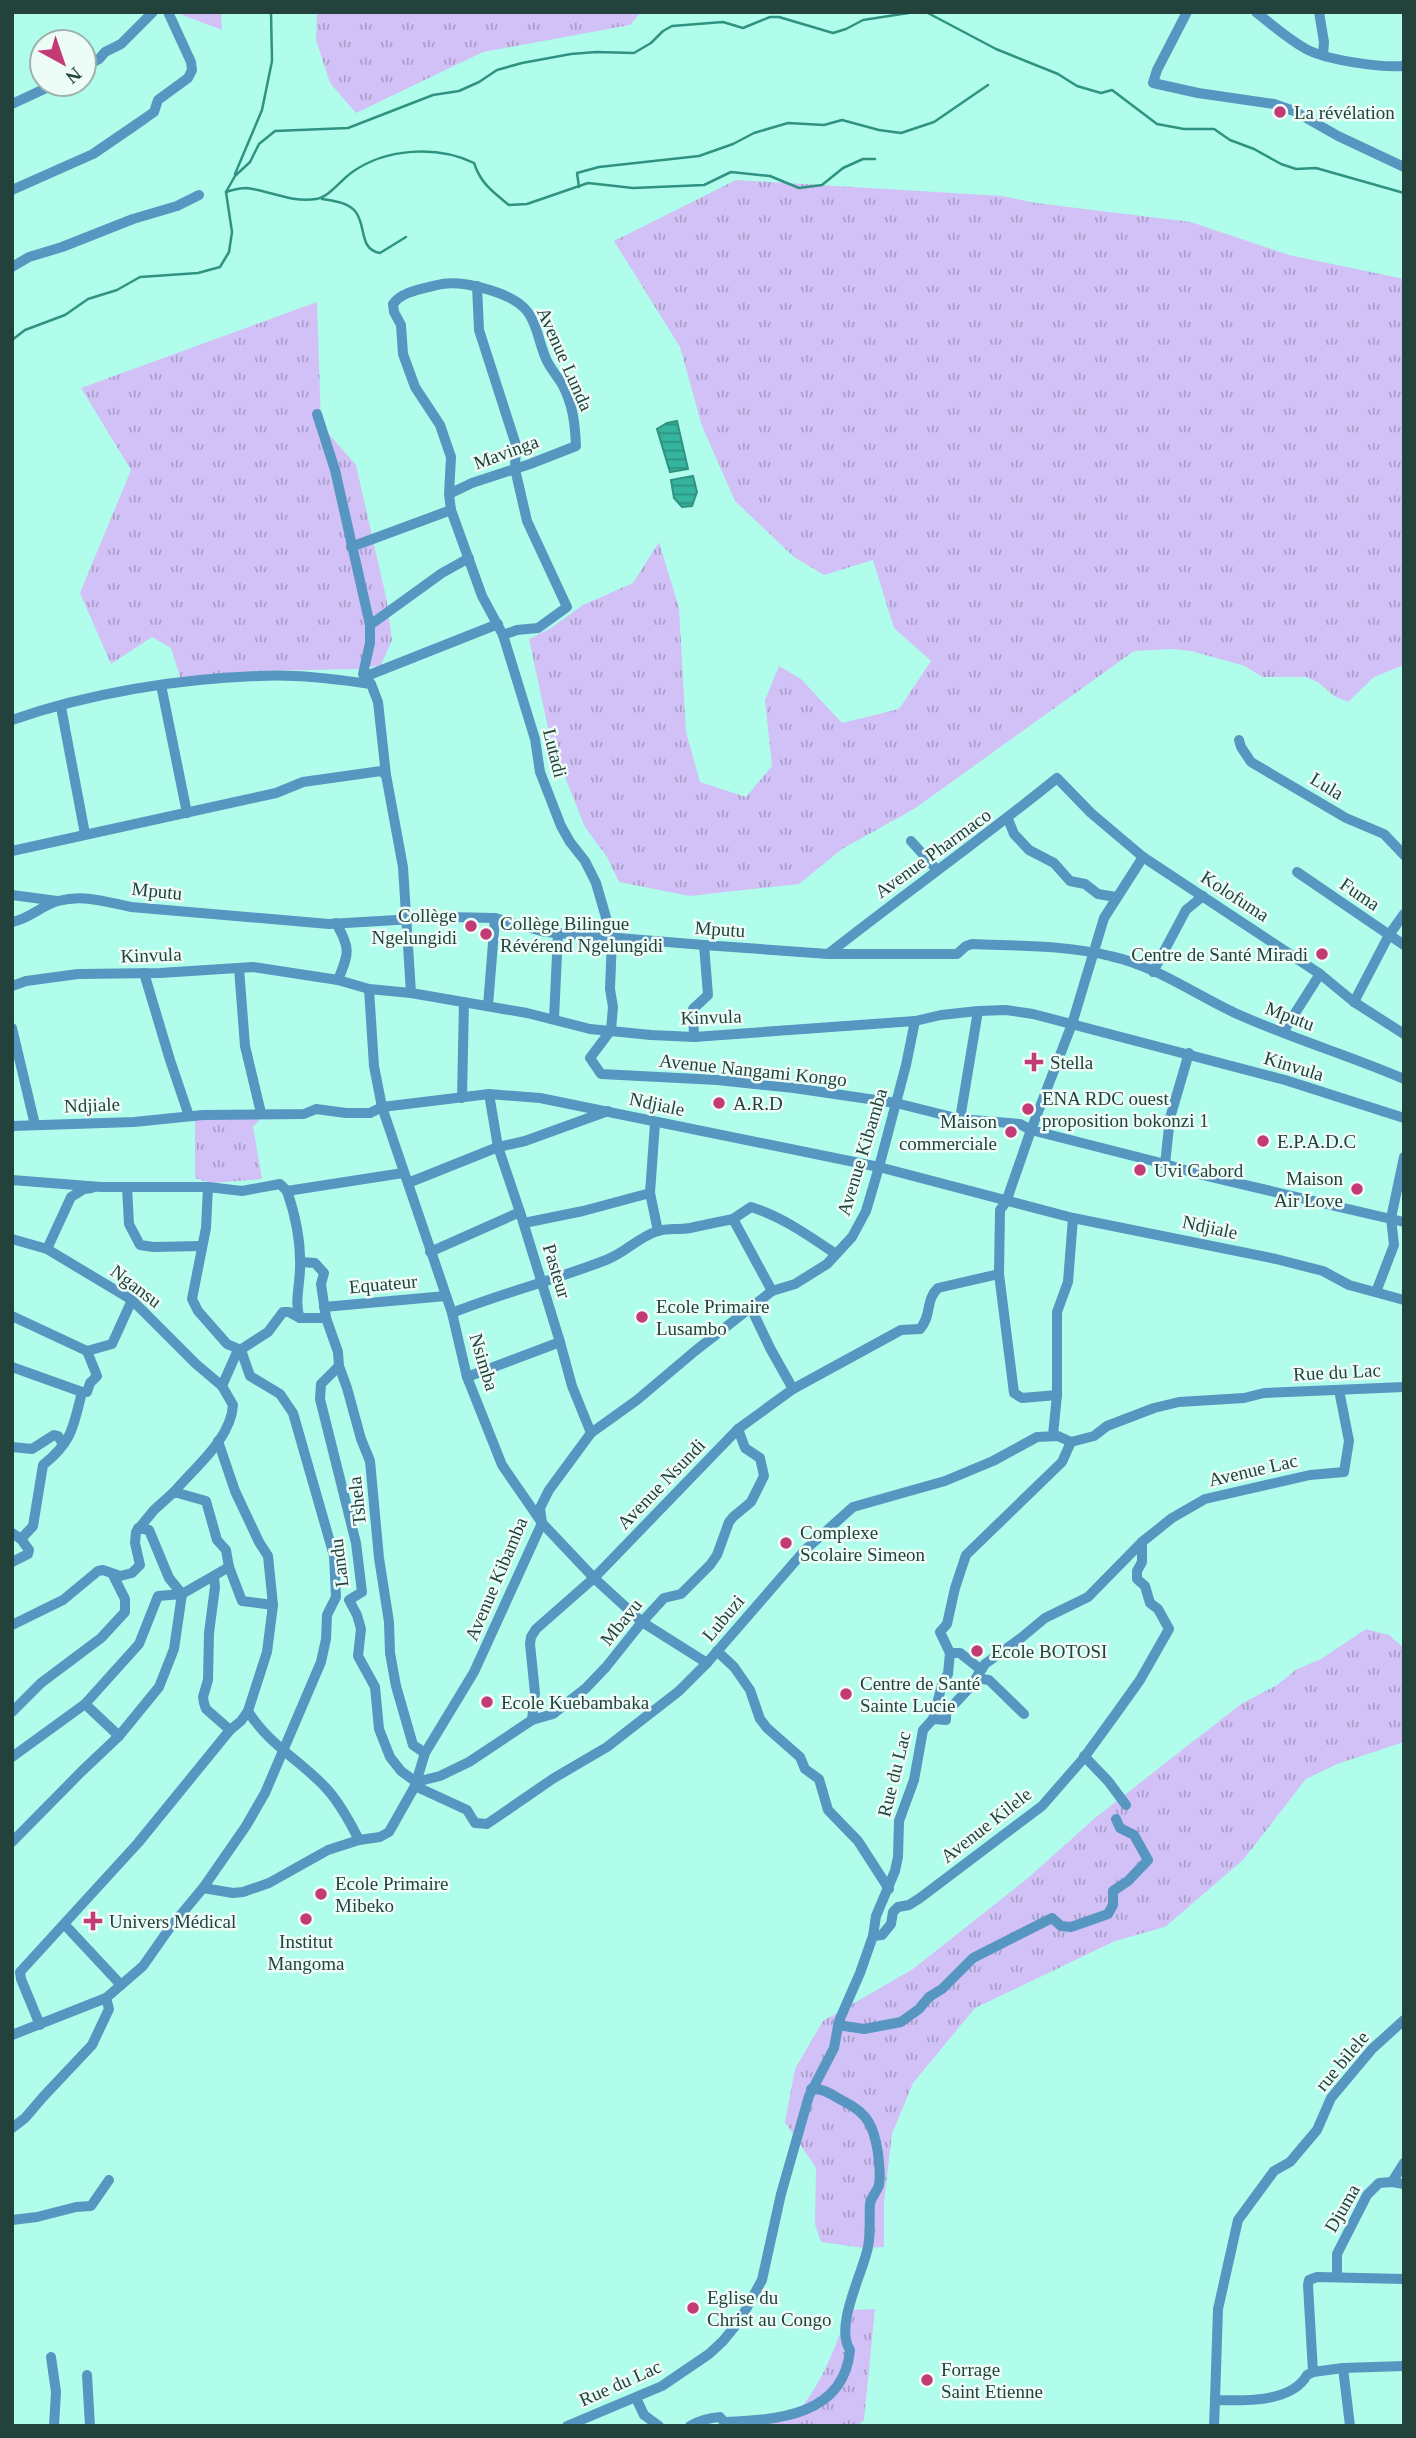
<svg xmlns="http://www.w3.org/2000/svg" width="1416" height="2438" viewBox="0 0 1416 2438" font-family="'Times New Roman',serif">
	<defs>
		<pattern id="grass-tufts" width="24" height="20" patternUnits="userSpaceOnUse" patternTransform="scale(1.75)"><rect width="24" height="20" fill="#d1c1f7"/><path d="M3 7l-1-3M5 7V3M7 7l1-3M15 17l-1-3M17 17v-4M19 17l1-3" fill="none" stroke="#a99ec9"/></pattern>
		<pattern id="water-rules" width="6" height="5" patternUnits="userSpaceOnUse" patternTransform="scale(1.75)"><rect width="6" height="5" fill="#35b49e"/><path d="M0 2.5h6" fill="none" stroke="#2c9482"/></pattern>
	</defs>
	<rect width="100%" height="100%" fill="#b1fdeb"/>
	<!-- grass -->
	<g fill="url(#grass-tufts)">
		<path d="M174 12H221L222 30Z"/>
		<path d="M317 12H641L630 25 483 52 356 113 330 83 316 40Z"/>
		<path d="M736 180 1002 196 1036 203 1191 222 1289 255 1404 279V665L1374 677 1348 702 1334 696 1319 683 1306 677H1262L1245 666 1191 651 1172 649 1134 651 914 809 842 849 799 884 690 896 619 882 607 857 585 827 551 742 529 639 551 628 583 605 633 583 659 542 679 608 686 732 700 782 746 797 772 766 765 700 779 666 801 679 842 723 899 709 931 661 894 628 873 560 824 575 794 557 735 501 702 426 680 347 614 241Z"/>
		<path d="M317 302 321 425 356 465 386 597 392 640 381 665 357 669 258 671 182 683 171 648 152 637 111 664 80 593 131 470 81 388Z"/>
		<path d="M259 1116V1121L253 1126 262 1179 211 1183 195 1178V1119Z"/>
		<path d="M1366 1629 1389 1635 1404 1648V1742L1337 1764 1306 1779 1243 1860 1165 1927 1115 1941 975 2008 913 2083 892 2134 884 2202V2247L864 2248 821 2242 815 2224 816 2168 785 2122 795 2069 823 2021 913 1969 1028 1878 1095 1818 1241 1704 1277 1685 1297 1669 1321 1659Z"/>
		<path d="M875 2309 864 2420 857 2426H761C770 2422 785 2422 792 2416 817 2397 839 2340 848 2310Z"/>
	</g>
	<!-- water -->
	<g fill="url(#water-rules)" stroke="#309281" stroke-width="2">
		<path d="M677 421 688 469 670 472 657 429 667 423Z"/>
		<path d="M693 476 697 492 692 506 682 507 674 498 671 480Z"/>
	</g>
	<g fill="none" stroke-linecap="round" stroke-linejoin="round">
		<!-- stream -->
		<g stroke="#309281" stroke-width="2.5">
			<path d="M926 12 996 49 1058 74 1077 86 1101 93 1112 90 1157 124 1184 129H1214L1230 140 1254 149 1281 164 1296 169 1316 168 1404 193"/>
			<path d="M235 174 262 110 272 61 271 12"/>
			<path d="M579 187 577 173 599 167 699 156 733 144 754 133 788 123 824 125 842 120 879 130 901 133 934 122 988 85"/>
			<path d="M226 192C232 190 240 188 247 188 270 191 292 203 316 199 329 197 340 181 351 173 385 148 437 145 474 163 481 184 493 192 509 205L527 204 588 183 633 188 704 185 731 172 770 176 799 188 822 185 843 168 863 159H875"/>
			<path d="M322 199C333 201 347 202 355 211 367 225 358 249 380 253L406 237"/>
			<path d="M12 340 25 330 65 315 88 299 117 290 140 277 198 273 220 267 229 252 232 232 226 192 235 176 250 162 259 144 275 131 348 128 433 95 459 91 479 82 497 70 522 63 571 54 596 52 634 53 651 43 663 31 672 26 723 22 743 28 770 17H779L833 33 846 29 863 20 915 12"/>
		</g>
		<!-- street -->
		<g stroke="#5696c0" stroke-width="10">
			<path d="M1187 12 1157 70 1153 83 1198 93 1274 104 1294 111 1338 136 1404 167"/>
			<path d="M1256 12C1272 25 1288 39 1306 49 1326 60 1381 68 1404 66"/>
			<path d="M1319 12 1324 42 1323 55"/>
			<path d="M84 67 99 59 105 52 121 44 153 12"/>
			<path d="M12 104 55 84"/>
			<path d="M12 190 93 154 134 126 154 112 158 100 188 78 192 70 191 62 168 12"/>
			<path d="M12 267 29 257 62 247 133 219 177 206 199 195"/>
			<path d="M477 286 479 330 516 445 515 469 527 521 567 607 538 628 517 630 503 635"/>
			<path d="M317 414 335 470 370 625V643L363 674 371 684 378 702 386 775 403 867 411 993"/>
			<path d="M449 494 472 483 530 464 576 446C575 424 573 404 562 384 557 376 551 369 547 361 539 345 538 325 527 311 512 292 460 279 437 285 422 289 403 291 393 304L394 312 401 325 403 354 415 387 440 425 451 457 449 494 451 510 482 596 503 635 535 739 540 772 561 826 570 842 585 861 596 883 612 938 610 989 613 1007 611 1030 590 1058 601 1074 717 1080 794 1088 896 1103 960 1119 1020 1124 1031 1130 1165 1164 1198 1174 1404 1222"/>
			<path d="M351 547 451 510"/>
			<path d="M370 625 442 573 469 558"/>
			<path d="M364 677 498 624"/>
			<path d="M161 685 187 813"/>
			<path d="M61 707 85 834"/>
			<path d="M12 720C89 693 177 679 259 676 296 674 334 679 371 684"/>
			<path d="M1239 740 1241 747 1251 762 1346 818 1384 834 1404 855"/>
			<path d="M1008 819 1014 834 1029 850 1054 863 1070 881 1085 884 1098 894 1116 897"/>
			<path d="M911 841 937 870"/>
			<path d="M12 851 276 793 303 782 381 771 386 775"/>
			<path d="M1297 872 1404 945"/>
			<path d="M12 895 57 901"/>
			<path d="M12 922C30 919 42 905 58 901 84 894 106 902 131 907L329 924 447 917 495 918 545 932 704 945 828 954H957L966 946 972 944C1018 946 1066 945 1110 956 1156 966 1194 994 1235 1013 1290 1038 1348 1055 1404 1079"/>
			<path d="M336 923C351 949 349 953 338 980"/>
			<path d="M828 954C904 894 982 839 1057 778L1091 813 1143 857 1320 974 1354 1002 1404 1034"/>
			<path d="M239 968 245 1046 261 1113"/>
			<path d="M1153 972 1186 910 1203 896"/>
			<path d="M144 973 170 1060 189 1116"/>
			<path d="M12 986 26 981 78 974 160 973 253 967 338 980 369 989 411 993 527 1013 590 1029 651 1035 694 1037 915 1021 941 1015 978 1011 1006 1010 1033 1014 1285 1080 1404 1118"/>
			<path d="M369 989 374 1066 382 1107 452 1313 467 1377 502 1465 542 1523 594 1578 642 1622 707 1663"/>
			<path d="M1354 1002 1389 935 1404 914"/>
			<path d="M488 1006 495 918"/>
			<path d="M554 1019 558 933"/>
			<path d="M12 1028 35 1125"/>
			<path d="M1283 1032 1320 974"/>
			<path d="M694 1037 693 1009 708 995 704 945"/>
			<path d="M462 1098 464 1002"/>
			<path d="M960 1119 978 1011"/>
			<path d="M655 1123 650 1193 658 1231"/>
			<path d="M12 1126 134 1122 203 1115 304 1114 316 1109 346 1113H370L382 1107 489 1094 540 1098 879 1167 1073 1218 1276 1259 1323 1271 1349 1285 1404 1300"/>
			<path d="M1165 1164 1170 1118 1189 1053"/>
			<path d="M12 1180 101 1187H208L242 1191 280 1184 287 1191 403 1173"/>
			<path d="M408 1183 498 1147 525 1141 608 1111"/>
			<path d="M127 1187 129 1224 140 1245 153 1247 202 1246"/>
			<path d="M287 1191C296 1217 301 1241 300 1268 300 1285 294 1303 300 1318"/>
			<path d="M520 1212 560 1342"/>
			<path d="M733 1219 751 1207C783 1217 809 1236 836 1254"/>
			<path d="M524 1223 583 1211 650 1193"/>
			<path d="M12 1239 47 1249 132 1300 196 1364 222 1386"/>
			<path d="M47 1249 71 1197 84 1189 92 1188"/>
			<path d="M430 1252 520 1212 498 1147 489 1094"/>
			<path d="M301 1262 315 1263 324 1273 321 1284 326 1318 338 1352 339 1366 347 1388 361 1439 370 1461 379 1558 389 1622 390 1653 396 1686 413 1745 425 1753"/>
			<path d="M1376 1292 1394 1245 1391 1218 1404 1157"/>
			<path d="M324 1307 446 1296"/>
			<path d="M751 1308 770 1348 793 1389"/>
			<path d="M452 1313C502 1293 555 1280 606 1260 625 1253 638 1237 658 1231 668 1228 679 1230 690 1228 704 1225 718 1222 733 1219L772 1291"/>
			<path d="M12 1316 87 1351"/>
			<path d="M339 1366 321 1384 320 1399 356 1543 362 1592 349 1600 357 1615 361 1629 358 1656 375 1687 379 1729 390 1757 401 1771 416 1782 440 1776 469 1762 532 1720 553 1714 586 1688 606 1667 642 1622 664 1598 681 1594 710 1565 717 1555 729 1522 733 1517 751 1502 764 1476 760 1458 745 1448 738 1429"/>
			<path d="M12 1367 82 1392"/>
			<path d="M467 1377 560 1342 572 1386 591 1433"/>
			<path d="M1057 1395 1022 1398 1014 1393 999 1274 1000 1210 1006 1202 1031 1130 1072 1024 1104 918 1143 857"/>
			<path d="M1053 1435 1057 1395V1312L1068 1282 1073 1218"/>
			<path d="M12 1447 32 1449 54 1435 58 1436 63 1444"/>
			<path d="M174 1492C195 1467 231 1439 233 1405L222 1386 237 1352 268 1332 283 1312H289L300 1318H326"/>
			<path d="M12 1533 21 1539 29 1550 28 1554 12 1562"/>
			<path d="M21 1539 33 1526 43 1465C72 1442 73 1428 82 1392H87L90 1383 97 1376 87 1351 112 1344 132 1300"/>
			<path d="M214 1577 215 1587 209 1633 208 1680 203 1697 204 1703 206 1709 230 1730"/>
			<path d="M12 1625 63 1600 98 1571 103 1570 120 1576 132 1573 140 1565 135 1543 136 1532 154 1510 174 1492 206 1501 217 1540 226 1550 229 1567 242 1601 273 1605"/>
			<path d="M717 1651 734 1667 750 1690 760 1719 767 1728 800 1757 805 1769 819 1779 828 1810 858 1841 889 1889"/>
			<path d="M950 1653H960L980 1669"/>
			<path d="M978 1675 982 1679 989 1680 1024 1714"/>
			<path d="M248 1711C268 1744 301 1761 326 1788 340 1803 350 1822 359 1840"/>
			<path d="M12 1712 41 1683 101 1638 125 1612V1599L113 1575"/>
			<path d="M933 1719 946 1720V1713L971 1686 985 1664 1021 1638 1045 1618 1088 1597 1142 1542"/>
			<path d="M532 1720 535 1693 530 1644 531 1637 536 1629 594 1578 738 1429 793 1389 901 1330 920 1329C932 1316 925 1300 938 1288L999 1274"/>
			<path d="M119 1736 85 1704 139 1644 158 1596 182 1594 229 1567"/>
			<path d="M1084 1756 1108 1781 1126 1805"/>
			<path d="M12 1757 85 1704"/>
			<path d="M415 1786 467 1810 475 1823 487 1824 554 1778 607 1747 679 1691 707 1663 805 1550 853 1507 945 1481 993 1461 1037 1437 1058 1436 1071 1442"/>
			<path d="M12 1842 82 1771 119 1736 159 1687 174 1649 182 1594 169 1578 149 1530 138 1528"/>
			<path d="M203 1888 233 1893 243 1892 269 1883 328 1850 359 1840 380 1837 389 1832 415 1786 425 1753 474 1672 542 1523 540 1508 549 1490 591 1433 637 1400 695 1351 772 1291 795 1284 827 1264 852 1237 866 1211 879 1167 906 1065 915 1021"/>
			<path d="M65 1925 121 1985"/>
			<path d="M873 1936 882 1935 891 1924 893 1912 898 1907 909 1905 920 1898 1042 1806 1083 1759 1115 1715 1140 1680 1169 1629 1158 1609 1150 1603 1145 1586 1137 1579V1571L1142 1562V1542L1172 1518 1205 1499 1310 1475 1344 1472 1349 1441 1339 1390"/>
			<path d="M40 2025 21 1979 20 1972 138 1843 230 1730 241 1721 248 1711 267 1652 273 1605 268 1556 259 1542 235 1491 218 1441"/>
			<path d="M838 2025 864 2029 901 2022 919 2009 929 1997 942 1989 973 1958 1052 1918 1061 1926 1071 1927 1108 1914 1113 1905V1891L1128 1881 1148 1860 1134 1835 1120 1828 1116 1819"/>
			<path d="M12 2035 106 1998 143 1966 169 1929 203 1888 246 1826 265 1793 321 1662 326 1639 327 1615 336 1597 334 1556 330 1542 293 1413 280 1394 250 1376 241 1350 227 1344 198 1311 192 1299 206 1228 208 1187"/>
			<path d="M12 2128 25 2118 43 2097 92 2045 109 2009 106 1998"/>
			<path d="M1392 2182 1404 2163"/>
			<path d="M12 2220 37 2217 76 2207 91 2206 109 2180"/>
			<path d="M1337 2277V2254L1367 2195 1379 2183 1392 2182 1404 2184"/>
			<path d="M1404 2279 1317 2277 1309 2280 1308 2285 1313 2372 1343 2368 1404 2366"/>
			<path d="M51 2357 56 2392 54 2426"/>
			<path d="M1343 2368 1350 2426"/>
			<path d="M1313 2372 1307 2375C1292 2403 1242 2401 1215 2400L1218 2309 1238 2220 1274 2171 1290 2162 1317 2130 1331 2098 1372 2049 1404 2020"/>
			<path d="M87 2375 90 2426"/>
			<path d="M636 2398 644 2415 659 2426"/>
			<path d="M567 2426 662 2386 709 2354 723 2341 740 2320 762 2280 781 2194 809 2096 834 2048 839 2021 860 1973 873 1936 876 1916 895 1871 898 1857 899 1821 914 1780 923 1730 933 1719 943 1681 948 1674 950 1653 940 1632 947 1624 955 1588 966 1555 1062 1462 1071 1442 1094 1436 1107 1426 1154 1408 1179 1402 1244 1398 1264 1393 1404 1387"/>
			<path d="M690 2426C700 2420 708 2418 720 2417L724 2422C777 2420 844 2416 850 2350 834 2326 863 2273 868 2247 871 2232 869 2218 870 2204 871 2197 877 2192 879 2185 881 2174 879 2164 878 2153 874 2128 869 2114 845 2102 833 2096 825 2088 811 2089"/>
			<path d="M1214 2426 1215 2400"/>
		</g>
	</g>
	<!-- markers -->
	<g fill="#c43a75" stroke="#eefcf8" stroke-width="2.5">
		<circle cx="1280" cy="112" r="7"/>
		<circle cx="471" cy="926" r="7"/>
		<circle cx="486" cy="934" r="7"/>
		<circle cx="1322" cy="954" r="7"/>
		<path d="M1030.5 1051.5h7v7h7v7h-7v7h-7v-7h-7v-7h7z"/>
		<circle cx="719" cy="1103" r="7"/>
		<circle cx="1028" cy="1109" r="7"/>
		<circle cx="1011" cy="1132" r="7"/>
		<circle cx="1263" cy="1141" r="7"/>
		<circle cx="1140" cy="1170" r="7"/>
		<circle cx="1357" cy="1189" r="7"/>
		<circle cx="642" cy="1317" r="7"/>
		<circle cx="786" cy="1543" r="7"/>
		<circle cx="977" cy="1651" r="7"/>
		<circle cx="846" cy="1694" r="7"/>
		<circle cx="487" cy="1702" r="7"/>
		<circle cx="321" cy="1894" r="7"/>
		<circle cx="306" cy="1919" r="7"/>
		<path d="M89.5 1910.5h7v7h7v7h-7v7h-7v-7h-7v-7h7z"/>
		<circle cx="693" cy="2308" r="7"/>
		<circle cx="927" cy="2380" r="7"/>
	</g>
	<g text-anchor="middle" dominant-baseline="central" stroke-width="5" stroke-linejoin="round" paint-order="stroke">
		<!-- poi labels -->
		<g font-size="19" fill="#23423c" stroke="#eefcf8" text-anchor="start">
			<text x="1294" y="112">La révélation</text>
			<text x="457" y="915" text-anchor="end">Collège<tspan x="457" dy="22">Ngelungidi</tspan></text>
			<text x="500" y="923">Collège Bilingue<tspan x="500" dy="22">Révérend Ngelungidi</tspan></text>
			<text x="1308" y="954" text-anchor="end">Centre de Santé Miradi</text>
			<text x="1050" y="1062">Stella</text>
			<text x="1042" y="1098">ENA RDC ouest<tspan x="1042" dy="22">proposition bokonzi 1</tspan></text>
			<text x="733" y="1103">A.R.D</text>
			<text x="997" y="1121" text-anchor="end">Maison<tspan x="997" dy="22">commerciale</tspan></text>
			<text x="1277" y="1141">E.P.A.D.C</text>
			<text x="1154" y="1170">Uvi Cabord</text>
			<text x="1343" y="1178" text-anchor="end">Maison<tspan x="1343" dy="22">Air Love</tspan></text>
			<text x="656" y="1306">Ecole Primaire<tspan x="656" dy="22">Lusambo</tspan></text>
			<text x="800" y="1532">Complexe<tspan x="800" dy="22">Scolaire Simeon</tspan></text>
			<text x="991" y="1651">Ecole BOTOSI</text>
			<text x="860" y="1683">Centre de Santé<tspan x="860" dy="22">Sainte Lucie</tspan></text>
			<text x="501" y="1702">Ecole Kuebambaka</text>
			<text x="335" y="1883">Ecole Primaire<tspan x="335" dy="22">Mibeko</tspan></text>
			<text x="109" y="1921">Univers Médical</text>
			<text x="306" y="1941" text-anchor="middle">Institut<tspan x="306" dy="22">Mangoma</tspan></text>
			<text x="707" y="2297">Eglise du<tspan x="707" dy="22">Christ au Congo</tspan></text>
			<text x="941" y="2369">Forrage<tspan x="941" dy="22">Saint Etienne</tspan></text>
		</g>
		<!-- street labels -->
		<g font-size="19" fill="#23423c" stroke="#eefcf8">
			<text transform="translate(565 359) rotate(66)">Avenue Lunda</text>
			<text transform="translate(506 452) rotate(-20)">Mavinga</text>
			<text transform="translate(555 753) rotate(76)">Lutadi</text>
			<text transform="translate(1327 786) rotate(31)">Lula</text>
			<text transform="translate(933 853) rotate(-36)">Avenue Pharmaco</text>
			<text transform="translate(157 891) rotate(6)">Mputu</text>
			<text transform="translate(1360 894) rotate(34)">Fuma</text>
			<text transform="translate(1235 896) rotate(33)">Kolofuma</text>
			<text transform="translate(720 929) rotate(4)">Mputu</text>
			<text transform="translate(151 955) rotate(-2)">Kinvula</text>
			<text transform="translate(1290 1016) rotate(21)">Mputu</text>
			<text transform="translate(711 1017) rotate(-2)">Kinvula</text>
			<text transform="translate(1294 1066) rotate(17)">Kinvula</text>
			<text transform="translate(753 1070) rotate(6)">Avenue Nangami Kongo</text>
			<text transform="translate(657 1104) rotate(12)">Ndjiale</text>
			<text transform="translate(92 1105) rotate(-2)">Ndjiale</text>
			<text transform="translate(862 1152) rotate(-73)">Avenue Kibamba</text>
			<text transform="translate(1210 1227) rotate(12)">Ndjiale</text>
			<text transform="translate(557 1271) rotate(73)">Pasteur</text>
			<text transform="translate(383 1284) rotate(-5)">Equateur</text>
			<text transform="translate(136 1286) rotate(37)">Ngansu</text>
			<text transform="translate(484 1362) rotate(73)">Nsimba</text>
			<text transform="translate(1337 1372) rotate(-3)">Rue du Lac</text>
			<text transform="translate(1253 1470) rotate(-13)">Avenue Lac</text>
			<text transform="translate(661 1484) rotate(-46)">Avenue Nsundi</text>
			<text transform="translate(357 1501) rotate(-96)">Tshela</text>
			<text transform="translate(339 1563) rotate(-97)">Landu</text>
			<text transform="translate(496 1579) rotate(-67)">Avenue Kibamba</text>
			<text transform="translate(723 1618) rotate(-50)">Lubuzi</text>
			<text transform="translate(621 1622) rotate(-51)">Mbavu</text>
			<text transform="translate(894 1774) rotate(-76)">Rue du Lac</text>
			<text transform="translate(986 1825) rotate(-38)">Avenue Kilele</text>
			<text transform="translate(1342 2061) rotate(-50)">rue bilele</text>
			<text transform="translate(1342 2208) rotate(-60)">Djuma</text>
			<text transform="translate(620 2383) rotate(-24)">Rue du Lac</text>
		</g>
	</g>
	<!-- border -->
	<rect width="1416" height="2438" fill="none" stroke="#23423c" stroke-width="28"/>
	<!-- north arrow -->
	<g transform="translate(63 63) rotate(140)"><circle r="33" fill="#eefcf8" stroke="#9db2ad" stroke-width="2"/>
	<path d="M0-5L12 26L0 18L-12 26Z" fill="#c43a75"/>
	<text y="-10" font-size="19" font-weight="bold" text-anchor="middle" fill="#23423c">N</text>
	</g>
</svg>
